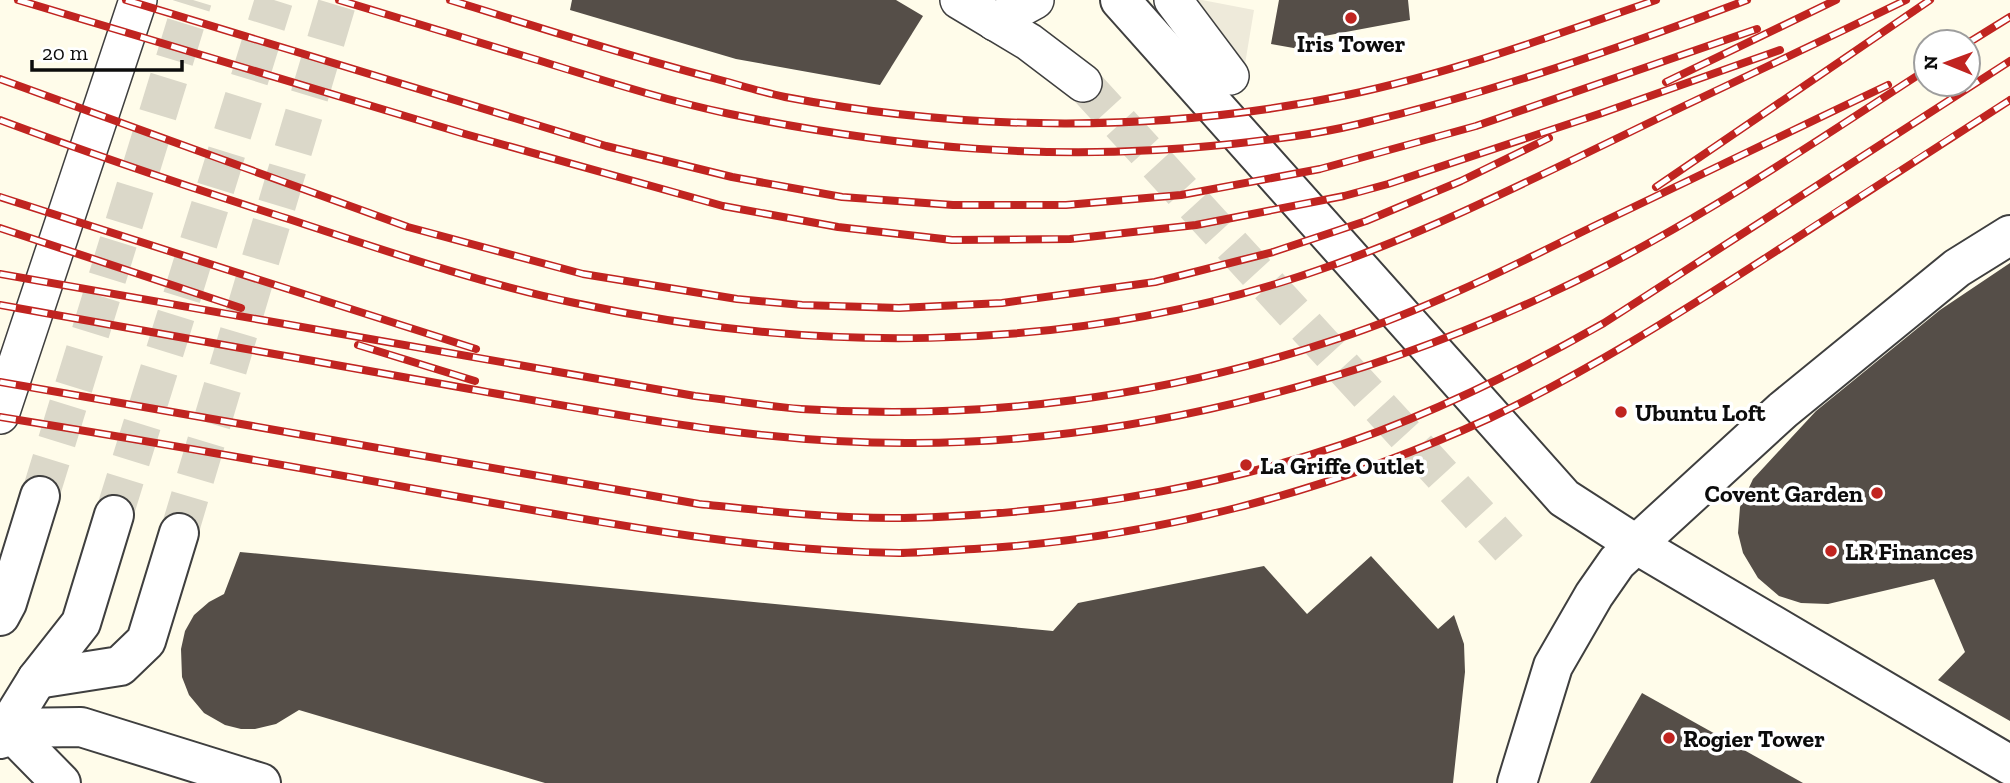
<svg xmlns="http://www.w3.org/2000/svg" width="2010" height="783" viewBox="0 0 2010 783" font-family="'Zilla Slab',serif">
	<rect width="100%" height="100%" fill="#fffcea"/>
	<!-- plaza -->
	<path fill="#eeeada" d="M1154 0H1202L1254 10 1243 76 1214 77Z"/>
	<!-- building -->
	<g fill="#554e48">
		<path d="M572 0H896L923 16 880 85 736 59 570 10Z"/>
		<path d="M1279 0H1408L1410 20 1319 37 1316 52 1271 44Z"/>
		<path d="M2010 263V721L1938 680 1965 652 1934 579 1828 604 1801 603 1779 596 1758 578 1743 553 1738 533 1740 507 1753 479 1816 411 1940 310Z"/>
		<path d="M240 552 1053 631 1078 603 1264 566 1307 614 1371 556 1438 629 1454 615 1464 644 1465 672 1453 783H545L299 710 276 724 255 729H241L225 725 204 713 189 695 182 677 181 649 185 631 194 615 209 602 224 594Z"/>
		<path d="M1642 693 1803 783H1590Z"/>
	</g>
	<g fill="none" stroke-linecap="round" stroke-linejoin="round">
		<!-- pedestrian-tunnel -->
		<path stroke="#dbd8c9" stroke-width="37" stroke-dasharray="37 18" stroke-linecap="butt" d="M1083 83 1509 548"/>
		<!-- minor-tunnel -->
		<path stroke="#dbd8c9" stroke-width="38" stroke-dasharray="38 19" stroke-linecap="butt" d="M179 533 338 0"/>
		<!-- tertiary-tunnel -->
		<g stroke="#dbd8c9" stroke-width="38" stroke-dasharray="38 19" stroke-linecap="butt">
			<path d="M40 496 193 0"/>
			<path d="M114 515 274 0"/>
		</g>
		<!-- pedestrian casing -->
		<g stroke="#3f3f3f" stroke-width="40">
			<g id="pedestrian">
				<path d="M959 0 1029 42 1083 83"/>
				<path d="M1173 0 1230 76"/>
				<path d="M995 22 1035 0"/>
				<path d="M0 415 138 0"/>
			</g>
		</g>
		<!-- minor casing -->
		<g stroke="#3f3f3f" stroke-width="42">
			<g id="minor">
				<path d="M1120 0 1564 498 1637 545 2010 765"/>
				<path d="M37 679 120 666 146 641 179 533"/>
				<path d="M7 728 81 727 261 783"/>
				<path d="M7 728 61 783"/>
				<path d="M1517 783 1553 666 1594 595 1617 562 1783 410 1957 268 2010 235"/>
			</g>
		</g>
		<!-- tertiary casing -->
		<g stroke="#3f3f3f" stroke-width="42">
			<g id="tertiary">
				<path d="M0 616 7 603 40 496"/>
				<path d="M0 739 37 679 81 623 114 515"/>
			</g>
		</g>
		<!-- pedestrian -->
		<use href="#pedestrian" stroke="#fff" stroke-width="37"/>
		<!-- minor -->
		<use href="#minor" stroke="#fff" stroke-width="38"/>
		<!-- tertiary -->
		<use href="#tertiary" stroke="#fff" stroke-width="38"/>
		<!-- rail casing -->
		<g stroke="#c02420" stroke-width="8">
			<g id="rail">
				<path d="M18 0 465 134 723 206 838 227 952 240 1070 239 1196 225 1344 196 1388 184 1602 113 1780 50"/>
				<path d="M126 0 606 146 732 177 842 197 953 205H1066L1181 195 1320 169 1476 126 1757 29"/>
				<path d="M339 0C404 20 469 39 534 59 599 79 663 100 730 114 895 148 1054 162 1222 145 1268 140 1314 135 1359 124 1491 93 1620 48 1747 0"/>
				<path d="M450 0C538 27 624 55 713 78 736 84 761 92 785 97 969 132 1164 133 1347 95 1452 73 1555 35 1656 0"/>
				<path d="M1968 43 2010 17"/>
				<path d="M0 79 408 227 583 274 737 299 802 305 899 308 1002 303 1155 282 1273 252 1366 221 1461 181 1549 138"/>
				<path d="M1666 82 1836 0"/>
				<path d="M0 120C91 154 183 185 276 215 375 247 474 282 575 303 808 353 1054 353 1282 282 1402 245 1512 189 1624 135 1718 89 1812 46 1906 0"/>
				<path d="M1656 187 1930 0"/>
				<path d="M0 197 476 349"/>
				<path d="M0 228 241 308"/>
				<path d="M0 274 695 396C730 400 766 406 801 409 982 421 1165 397 1337 339 1425 310 1509 268 1592 227 1690 180 1789 132 1888 85"/>
				<path d="M0 305C157 333 313 361 470 389 617 415 763 444 913 443 1127 443 1357 384 1551 293 1683 232 1804 149 1926 70"/>
				<path d="M358 345 475 381"/>
				<path d="M0 382 699 504C767 511 835 519 904 518 1073 514 1253 484 1410 419 1477 391 1541 359 1604 323L2010 61"/>
				<path d="M0 417C148 441 296 467 443 494 594 521 745 551 899 553 924 553 949 550 974 549 1150 539 1329 492 1490 418 1587 372 1677 315 1767 257 1848 204 1929 152 2010 100"/>
			</g>
		</g>
		<!-- rail -->
		<use href="#rail" stroke="#fff" stroke-width="5" stroke-dasharray="16" stroke-linecap="butt"/>
	</g>
	<!-- markers -->
	<g fill="#c02420" stroke="#fff" stroke-width="2.5">
		<circle cx="1351" cy="18" r="7"/>
		<circle cx="1621" cy="412" r="7"/>
		<circle cx="1246" cy="465" r="7"/>
		<circle cx="1877" cy="493" r="7"/>
		<circle cx="1831" cy="551" r="7"/>
		<circle cx="1669" cy="738" r="7"/>
	</g>
	<g text-anchor="middle" dominant-baseline="central" stroke-width="7" stroke-linejoin="round" paint-order="stroke">
		<!-- poi labels -->
		<g font-size="24" font-weight="bold" fill="#0c0c0c" stroke="#fff" text-anchor="start">
			<text x="1351" y="43" text-anchor="middle">Iris Tower</text>
			<text x="1635" y="412">Ubuntu Loft</text>
			<text x="1260" y="465">La Griffe Outlet</text>
			<text x="1863" y="493" text-anchor="end">Covent Garden</text>
			<text x="1845" y="551">LR Finances</text>
			<text x="1683" y="738">Rogier Tower</text>
		</g>
	</g>
	<!-- north arrow -->
	<g transform="translate(1947 63) rotate(271)"><circle r="33" fill="#ffffff" stroke="#9e9e9e" stroke-width="2"/>
	<path d="M0-5L12 26L0 18L-12 26Z" fill="#c02420"/>
	<text y="-10" font-size="19" font-weight="bold" text-anchor="middle" fill="#0c0c0c">N</text>
	</g>
	<!-- scale -->
	<path d="M32 60v10h150v-10" fill="none" stroke="#0c0c0c" stroke-width="3.5"/>
	<text x="42" y="60" font-size="21" fill="#0c0c0c" stroke="#ffffff" stroke-width="5" paint-order="stroke">20 m</text>
</svg>
